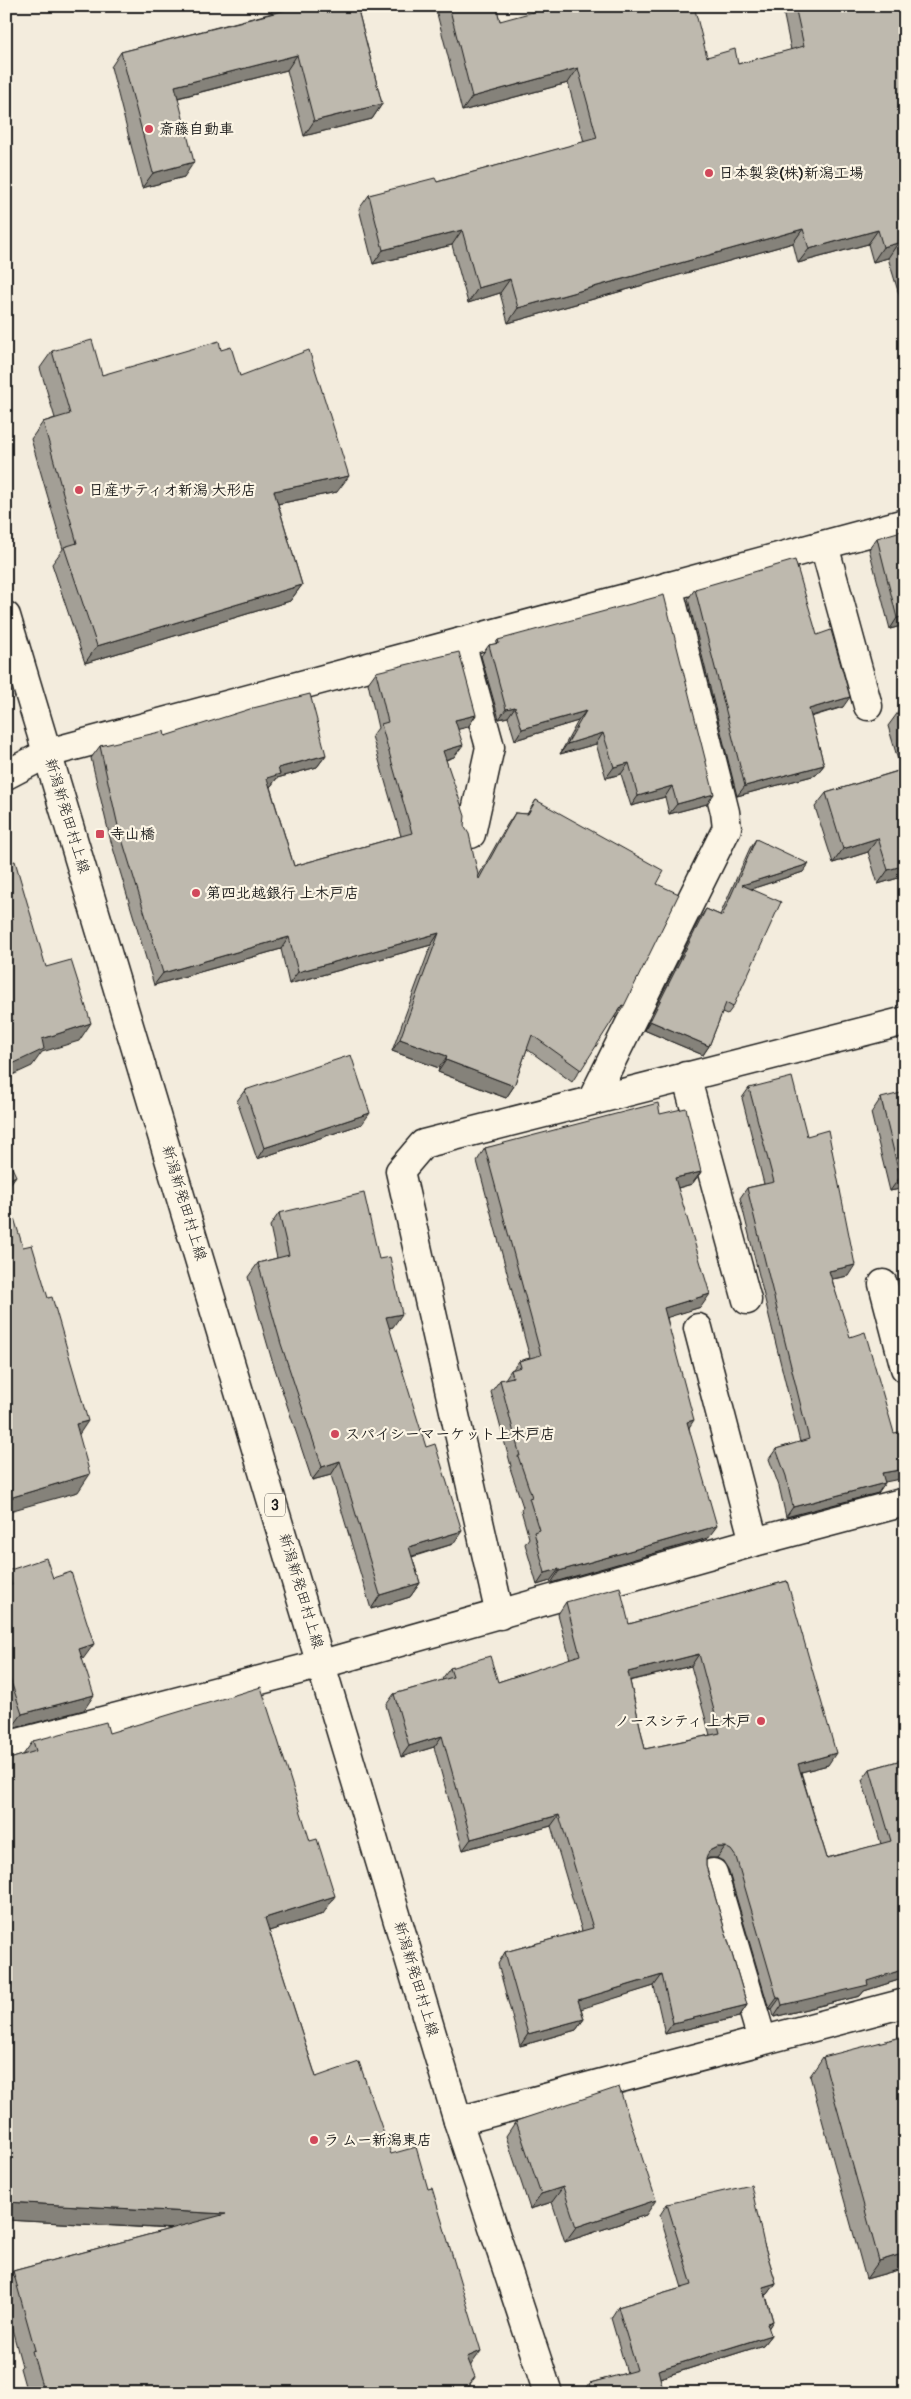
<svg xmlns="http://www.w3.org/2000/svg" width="911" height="2399" viewBox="0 0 911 2399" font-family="Pangolin,'Klee One',sans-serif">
	<rect width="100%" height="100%" fill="#f3ecdd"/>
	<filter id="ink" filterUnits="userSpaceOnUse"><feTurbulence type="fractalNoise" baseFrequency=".02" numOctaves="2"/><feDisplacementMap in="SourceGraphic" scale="10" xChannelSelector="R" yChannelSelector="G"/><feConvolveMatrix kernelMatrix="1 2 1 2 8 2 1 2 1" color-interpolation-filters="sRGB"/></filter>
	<g filter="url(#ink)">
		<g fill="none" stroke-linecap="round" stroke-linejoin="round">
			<!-- minor casing -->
			<g stroke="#1c1c1c" stroke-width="31">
				<g id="minor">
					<path d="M824 545 868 706"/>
					<path d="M461 642 490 747 471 834"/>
					<path d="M6 775 48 753 905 523"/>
					<path d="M686 1076 747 1300"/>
					<path d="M592 1100 727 828 725 812 668 586"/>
					<path d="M883 1284 905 1368"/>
					<path d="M698 1328 754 1542"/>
					<path d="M500 1615 400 1171 423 1144 905 1021"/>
					<path d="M6 1746 322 1664 754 1542 905 1502"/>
					<path d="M713 1873 762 2040"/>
					<path d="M458 2121 905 2003"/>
				</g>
			</g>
			<!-- major casing -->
			<g stroke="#1c1c1c" stroke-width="31">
				<path id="major" d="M6 616 458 2121 548 2393"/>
			</g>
			<!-- minor -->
			<use href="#minor" stroke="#fcf5e5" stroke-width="28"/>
			<!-- major -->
			<use href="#major" stroke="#fcf5e5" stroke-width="28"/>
		</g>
		<!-- wall -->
		<g fill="#a39f96" stroke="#1c1c1c" fill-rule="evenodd">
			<path d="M270 6H357L382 104 372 119 304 136 287 70 178 98 184 177 142 188 111 67 121 52 272 13Z"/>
			<path d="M435 6H496L500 21 707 57 738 64 791 50 782 6H905V314L888 258 873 262 868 244 798 263 793 243 508 323 500 293 468 303 452 245 373 264 359 209 369 195 437 182 584 142 568 83 462 111Z"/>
			<path d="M221 350 240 376 337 492 278 504 302 585 290 601 85 663 52 564 63 549 31 439 43 422 55 418 40 368 52 351 102 375Z"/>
			<path d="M877 538 905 625 890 629 869 549Z"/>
			<path d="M695 589 817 635 843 707 811 717 824 765 816 775 737 796 688 599Z"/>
			<path d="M498 640 707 804 669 814 665 797 631 806 621 774 606 778 596 744 560 754 578 721 515 740 508 717 499 719 481 656 489 645 495 644Z"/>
			<path d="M376 672 476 715 468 727 458 729 454 757 446 760 478 877 507 825 515 813 527 814 536 800 657 884 616 1018 614 1017 572 1082 527 1049 514 1086 506 1098 438 1072 439 1068 392 1051 431 945 289 984 281 949 154 985 110 838 91 758 100 746 165 736 326 755 317 767 277 778 271 786 270 787 294 866 401 836 372 736 378 728 368 683Z"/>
			<path d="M905 709V876L878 884 868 852 833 863 815 807 826 793 901 770 888 726 899 711Z"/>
			<path d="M756 839 803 872 751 889 733 1007 727 1015 722 1013 709 1046 703 1055 644 1030 700 918 706 909 720 915 750 848Z"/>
			<path d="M749 1088 807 1136 848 1276 832 1279 885 1482 878 1493 786 1517 779 1486 769 1459 776 1449 800 1442 740 1198 747 1188 764 1184 742 1098Z"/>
			<path d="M245 1090 362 1124 257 1159 237 1101Z"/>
			<path d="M881 1098 905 1188 890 1191 871 1113Z"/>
			<path d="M660 1114 701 1172 692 1184 678 1188 701 1307 667 1317 689 1427 708 1538 551 1583 550 1581 537 1585 525 1544 529 1538 521 1510 523 1507 510 1468 511 1466 491 1392 500 1380 505 1379 511 1370 513 1369 519 1361 530 1358 477 1161 485 1148Z"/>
			<path d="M279 1213 393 1327 389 1328 453 1544 412 1557 420 1583 410 1597 371 1609 331 1475 312 1480 271 1357 248 1277 258 1263 277 1258 270 1226Z"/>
			<path d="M7 1571 53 1578 83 1659H82L84 1710 11 1729 6 1714V1572Z"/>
			<path d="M787 1581 828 1765 801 1772 827 1858 881 1844 862 1780 870 1769 905 1759V1978L864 1991 860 1996 774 2017 772 2009H769L728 1869 723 1861 717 1858H709L706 1860V1866L747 2005 739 2017 665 2034 654 1986 581 2008 584 2019 576 2030 520 2046 498 1964 505 1952 582 1931 551 1826 463 1850 434 1747 401 1757 386 1705 394 1694 443 1680 442 1679 450 1668 498 1682 570 1659 558 1614 566 1602 629 1624ZM691 1666 710 1735 645 1749 630 1681Z"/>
			<path d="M109 1733 323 1914 269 1931 316 2077 391 2154 471 2365 464 2393H27L20 2368 22 2366 6 2307V2281L13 2271 170 2229 6 2220V1760L23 1755 33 1741Z"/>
			<path d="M823 2057 905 2268 866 2279 810 2076Z"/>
			<path d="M516 2121 646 2215 565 2242 552 2202 530 2209 506 2136Z"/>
			<path d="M667 2204 764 2244 776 2283 768 2294 766 2295 773 2321 768 2328 771 2335 763 2345 660 2378 664 2393H583L590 2383 627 2373 611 2318 618 2307 682 2288 660 2215Z"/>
		</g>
		<!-- shaded-wall -->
		<g fill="#85827a" stroke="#1c1c1c">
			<path d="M297 55 287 70 165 101 175 86Z"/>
			<path d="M578 68 568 83 462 111 472 97Z"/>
			<path d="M382 104 372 119 304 136 314 121Z"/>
			<path d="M194 162 184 177 142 188 153 173Z"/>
			<path d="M11 224 6 231V225Z"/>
			<path d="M803 229 793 243 508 323 518 308Z"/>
			<path d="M462 230 452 245 373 264 383 250Z"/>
			<path d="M878 230 868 244 798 263 809 249Z"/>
			<path d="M898 243 888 258 873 262 883 247Z"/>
			<path d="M510 279 500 293 468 303 478 288Z"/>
			<path d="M349 476 337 492 262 507 274 491Z"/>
			<path d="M302 585 290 601 85 663 97 646Z"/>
			<path d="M905 616V625L890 629 897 618Z"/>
			<path d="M850 697 843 707 801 719 809 709Z"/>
			<path d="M515 707 508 717 499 719 506 709Z"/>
			<path d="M586 711 578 721 515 740 522 729Z"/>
			<path d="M476 715 468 727 447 732 455 720Z"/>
			<path d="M603 733 596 744 560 754 567 744Z"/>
			<path d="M463 745 454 757 435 763 443 751Z"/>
			<path d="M326 755 317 767 277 778 271 786 259 790 267 778 278 768Z"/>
			<path d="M629 763 621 774 606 778 614 767Z"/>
			<path d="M824 765 816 775 737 796 745 786Z"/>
			<path d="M672 786 665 797 631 806 638 796Z"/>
			<path d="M714 794 707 804 669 814 677 804Z"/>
			<path d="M878 838 868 852 833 863 843 849Z"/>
			<path d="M809 864 803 872 736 894 742 885Z"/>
			<path d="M905 865V876L878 884 888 870Z"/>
			<path d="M439 933 431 945 289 984 298 972Z"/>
			<path d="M289 937 281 949 154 985 163 973Z"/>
			<path d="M622 1005 624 1006 616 1018 613 1017Z"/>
			<path d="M650 1021 709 1046 703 1055 644 1030Z"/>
			<path d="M91 1023 79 1041 42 1052 32 1066 6 1078V1067L42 1039Z"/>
			<path d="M400 1039 447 1056 439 1068 392 1051Z"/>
			<path d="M446 1060 514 1086 506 1098 438 1072Z"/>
			<path d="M370 1113 362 1124 257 1159 264 1148Z"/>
			<path d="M701 1172 692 1184 667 1191 675 1178Z"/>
			<path d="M16 1176 6 1190V1181Z"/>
			<path d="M905 1176V1188L890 1191 900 1177Z"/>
			<path d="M855 1265 848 1276 822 1281 829 1271Z"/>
			<path d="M710 1294 701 1307 656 1321 664 1308Z"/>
			<path d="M402 1314 393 1327 377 1331 386 1317Z"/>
			<path d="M694 1420 686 1432 687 1422Z"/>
			<path d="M88 1421 76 1439V1424Z"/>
			<path d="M340 1461 331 1475 312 1480 322 1467Z"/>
			<path d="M905 1469V1478L875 1484 882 1473Z"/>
			<path d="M90 1474 78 1492 6 1512V1499Z"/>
			<path d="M885 1483 878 1493 786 1517 793 1507Z"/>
			<path d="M717 1526 708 1538 551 1583 559 1571Z"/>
			<path d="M462 1531 453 1544 399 1560 409 1547Z"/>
			<path d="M559 1569 550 1581 537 1585 545 1573Z"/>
			<path d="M420 1583 410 1597 371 1609 380 1595Z"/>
			<path d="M94 1644 83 1659 68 1664 79 1649Z"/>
			<path d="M699 1654 691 1666 620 1683 628 1672Z"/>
			<path d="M94 1695 84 1710 11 1729 22 1714Z"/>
			<path d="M442 1736 434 1747 401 1757 409 1746Z"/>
			<path d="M836 1753 828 1765 790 1775 798 1764Z"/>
			<path d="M559 1815 551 1826 463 1850 471 1839Z"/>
			<path d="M717 1847H725L717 1858H709L701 1863 709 1851Z"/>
			<path d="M335 1896 323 1914 253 1936 265 1918Z"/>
			<path d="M905 1969V1978L864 1991 860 1996 774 2017 782 2005Z"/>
			<path d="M662 1975 654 1986 571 2012 578 2000Z"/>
			<path d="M777 1998H780L772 2009H769Z"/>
			<path d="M747 2005 739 2017 665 2034 673 2023Z"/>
			<path d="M584 2019 576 2030 520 2046 528 2034Z"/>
			<path d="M563 2187 552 2202 530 2209 541 2194Z"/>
			<path d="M656 2200 646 2215 565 2242 576 2227Z"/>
			<path d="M6 2202 226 2214 214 2231 6 2220Z"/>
			<path d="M905 2253V2268L866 2279 879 2261Z"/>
			<path d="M776 2283 768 2294 756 2298 763 2287Z"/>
			<path d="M773 2321 766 2332 767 2323Z"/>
			<path d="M771 2335 763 2345 650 2381 658 2370Z"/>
			<path d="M481 2351 468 2369 467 2357Z"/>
			<path d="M475 2377 464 2393H462Z"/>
		</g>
		<!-- building -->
		<g fill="#beb9ae" stroke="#1c1c1c" fill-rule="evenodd">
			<path d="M285 6H357L382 104 314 121 297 55 175 86 194 162 153 173 121 52 286 10Z"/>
			<path d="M449 6H496L500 21 555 6H694L707 57 735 49 738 64 804 46 795 6H905V265L898 243 883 247 878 230 809 249 803 229 518 308 510 279 478 288 462 230 383 250 369 195 435 178 437 182 597 138 578 68 472 97Z"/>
			<path d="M6 203 11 224 6 225Z"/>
			<path d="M92 340 102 375 219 341 221 350 231 347 240 376 309 350 349 476 274 491 302 585 97 646 64 547 77 543 43 422 70 414 52 351Z"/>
			<path d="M905 530V616L897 618 877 538Z"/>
			<path d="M795 560 817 635 831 630 850 697 809 709 824 765 745 786 695 589Z"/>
			<path d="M664 595 714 794 677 804 672 786 638 796 629 763 614 767 603 733 567 744 586 711 522 729 515 707 506 709 489 645 499 643 498 640Z"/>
			<path d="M459 652 476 715 455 720 463 745 443 751 465 816 464 826 469 834 479 879 515 813 528 814 536 800 664 871 657 884 679 894 624 1006 622 1005 581 1070 532 1035 514 1086 446 1060 447 1056 400 1039 439 933 298 972 289 937 163 973 118 826 100 746 164 731 165 736 253 708 310 694 326 755 278 768 280 774 267 778 294 866 412 833 381 724 388 722 376 672Z"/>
			<path d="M905 709V731L899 711Z"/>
			<path d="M905 769V865L888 870 878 838 843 849 826 793Z"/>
			<path d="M756 839 809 864 742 885 781 902 733 1007 726 1003 709 1046 650 1021 706 909 722 916Z"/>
			<path d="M15 861 46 967 71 960 91 1023 42 1039 44 1049 6 1067V863Z"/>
			<path d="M351 1055 370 1113 264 1148 245 1090Z"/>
			<path d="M792 1077 807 1136 828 1130 855 1265 829 1271 850 1337 865 1332 894 1433 905 1431V1469L882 1473 885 1483 793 1507 786 1476 776 1449 809 1439 747 1188 774 1182 749 1088Z"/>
			<path d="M905 1092V1176L900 1177 881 1098Z"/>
			<path d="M658 1103 660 1114 686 1108 701 1172 675 1178 710 1294 664 1308 694 1420 687 1422 717 1526 559 1571V1569L545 1573 534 1532 539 1530 529 1498 532 1497 518 1456H520L500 1380 513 1377 511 1370 521 1367 519 1361 541 1355 485 1148Z"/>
			<path d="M6 1155 16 1176 6 1181Z"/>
			<path d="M6 1192 23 1247 32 1245 48 1298 52 1297 88 1421 76 1424 90 1474 6 1499Z"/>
			<path d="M364 1193 379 1259 390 1257 402 1314 386 1317 426 1447 435 1444 462 1531 409 1547 420 1583 380 1595 340 1461 322 1467 281 1344 258 1263 289 1255 279 1213Z"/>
			<path d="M46 1558 53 1578 71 1572 94 1644 79 1649 94 1695 22 1714 6 1667V1587L12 1585 7 1571Z"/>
			<path d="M787 1581 836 1753 798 1764 827 1858 891 1841 870 1769 905 1759V1969L867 1981 868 1985 782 2005 780 1998H777L736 1857 731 1850 725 1847H717L709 1851 706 1859V1866L747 2005 673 2023 662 1975 578 2000 584 2019 528 2034 505 1952 593 1928 559 1815 471 1839 442 1736 409 1746 394 1694 453 1677 450 1668 490 1656 498 1682 580 1655 566 1602 620 1587 629 1624ZM699 1654 720 1733 645 1749 628 1672Z"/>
			<path d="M261 1687 310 1841 317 1839 335 1896 265 1918 316 2077 359 2062 391 2154 416 2147 428 2189 432 2188 481 2351 467 2357 475 2377 462 2393H44L32 2351 35 2350 13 2271 226 2214 6 2202V1760L36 1751 33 1741 106 1722 109 1733Z"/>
			<path d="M905 2036V2253L879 2261 823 2057Z"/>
			<path d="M619 2087 656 2200 576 2227 563 2187 541 2194 516 2121Z"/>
			<path d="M751 2185 764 2244 776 2283 763 2287 773 2321 767 2323 771 2335 658 2370 664 2393H593L590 2383 637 2370 618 2307 692 2285 667 2204Z"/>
		</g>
	</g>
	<!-- markers -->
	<g fill="#d1495b" stroke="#fcf5e5" stroke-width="2">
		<circle cx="149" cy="129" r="5"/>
		<circle cx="709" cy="173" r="5"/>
		<circle cx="79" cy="490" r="5"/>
		<rect x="95" y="829" width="10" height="10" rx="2.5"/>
		<circle cx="196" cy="893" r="5"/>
		<circle cx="335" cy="1434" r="5"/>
		<circle cx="761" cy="1721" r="5"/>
		<circle cx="314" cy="2140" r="5"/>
	</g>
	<g text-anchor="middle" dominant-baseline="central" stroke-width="4.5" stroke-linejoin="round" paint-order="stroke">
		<!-- shield labels -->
		<rect fill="#fcf5e5" stroke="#5f5d58" stroke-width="1" x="265" y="1493.5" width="20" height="23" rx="4"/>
		<g font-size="14" font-weight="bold" fill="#1c1c1c">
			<text x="275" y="1505">3</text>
		</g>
		<!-- poi labels -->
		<g font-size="15" font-weight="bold" fill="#1c1c1c" stroke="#fcf5e5" text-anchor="start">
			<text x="159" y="129">斎藤自動車</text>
			<text x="719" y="173">日本製袋(株)新潟工場</text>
			<text x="89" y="490">日産サティオ新潟 大形店</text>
			<text x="110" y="834">寺山橋</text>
			<text x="206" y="893">第四北越銀行 上木戸店</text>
			<text x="345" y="1434">スパイシーマーケット上木戸店</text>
			<text x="751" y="1721" text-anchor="end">ノースシティ 上木戸</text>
			<text x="324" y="2140">ラ ムー新潟東店</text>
		</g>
		<!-- street labels -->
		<g font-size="15" fill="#1c1c1c" stroke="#fcf5e5">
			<text transform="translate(67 816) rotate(73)">新潟新発田村上線</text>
			<text transform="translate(184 1203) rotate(73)">新潟新発田村上線</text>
			<text transform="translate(301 1591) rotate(73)">新潟新発田村上線</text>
			<text transform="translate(416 1979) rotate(73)">新潟新発田村上線</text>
		</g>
	</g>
	<!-- margin -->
	<rect width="911" height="2399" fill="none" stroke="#fcf5e5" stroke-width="25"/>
	<rect x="12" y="12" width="886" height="2374" fill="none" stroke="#1c1c1c" stroke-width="2" filter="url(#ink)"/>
</svg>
